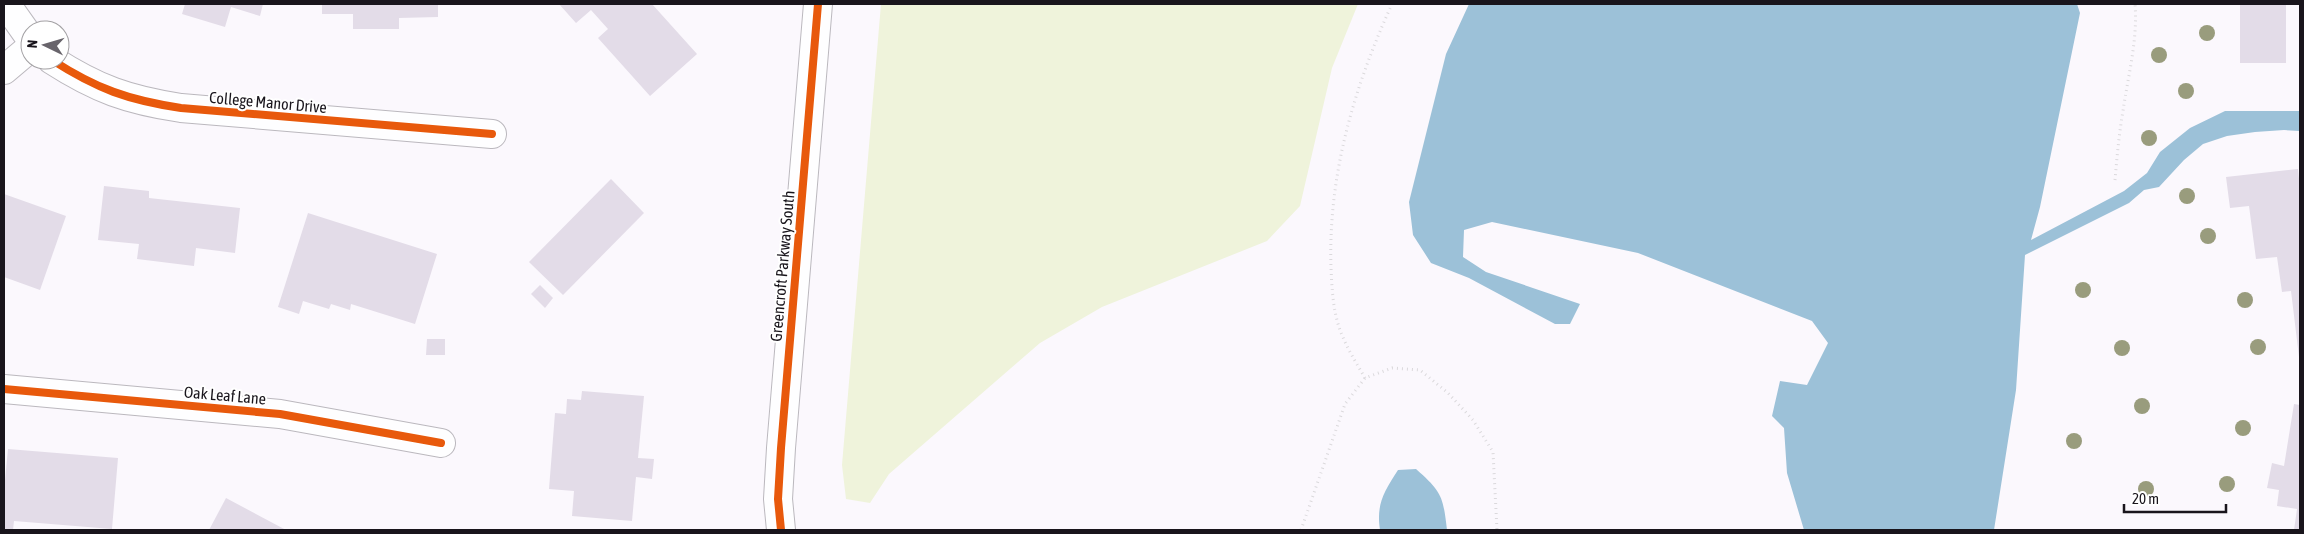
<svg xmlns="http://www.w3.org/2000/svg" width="2304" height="534" viewBox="0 0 2304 534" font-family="'Asap Condensed',sans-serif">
	<rect width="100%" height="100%" fill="#fbf8fd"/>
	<!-- green -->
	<path fill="#eff3db" d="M881 4H1358L1332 68 1300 206 1267 241 1102 307 1040 343 889 474 870 503 846 499 842 465Z"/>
	<!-- water -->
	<g fill="#9cc1d8">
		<path d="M1469 4H2077L2080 13 2040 207 2031 240 2124 191 2147 173 2160 152 2190 128 2225 111H2300V131L2284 130 2255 132 2227 136 2203 144 2184 160 2159 187 2144 190 2129 203 2025 255 2016 390 1994 530H1804L1787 473 1784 428 1772 416 1780 381 1807 385 1828 343 1812 321 1638 253 1492 222 1464 230 1463 257 1486 272 1580 304 1570 324H1555L1469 278 1431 263 1413 235 1409 202 1446 54Z"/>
		<path d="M1416 469C1442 492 1443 496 1447 530H1380C1376 504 1384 492 1398 470Z"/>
	</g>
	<!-- building -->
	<g fill="#e3dce8">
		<path d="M185 4H263L260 16 231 7 225 27 182 14Z"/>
		<path d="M322 4H438V17L399 18V29H353V14H322Z"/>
		<path d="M559 4H652L697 54 650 96 598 38 608 29 591 10 576 23Z"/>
		<rect x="2240" y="4" width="46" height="59"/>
		<path d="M2298 169 2300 188 2299 357 2291 291 2282 292 2277 257 2256 259 2249 206 2230 208 2226 177Z"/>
		<path d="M611 179 644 213 563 295 529 262Z"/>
		<path d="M104 186 149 191V198L240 208 235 253 196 248 194 266 137 259 139 244 98 240Z"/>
		<path d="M4 194 66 216 40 290 4 277Z"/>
		<path d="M308 213 437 254 415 324 351 304 350 310 331 304 329 309 303 301 299 314 278 307Z"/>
		<path d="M540 285 553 298 545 308 531 294Z"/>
		<path d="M427 339H445V355H426Z"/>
		<path d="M582 391 644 396 638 458 654 459 652 479 636 477 632 521 572 516 574 491 549 489 555 413 566 414 567 399 581 400Z"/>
		<path d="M2294 404 2300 405V530H2294L2297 509 2277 506 2279 490 2267 488 2272 463 2284 466Z"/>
		<path d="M8 449 118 458 112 529 14 521 13 530H4V480H5Z"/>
		<path d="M226 498 286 530H209Z"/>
	</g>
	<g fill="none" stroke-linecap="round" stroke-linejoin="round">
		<!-- street casing -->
		<g stroke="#bbb8be" stroke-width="30">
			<g id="street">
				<path d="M6 4 30 38"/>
				<path d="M52 60C97 89 128 100 181 108L492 134"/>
				<path d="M4 70 30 48"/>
				<path d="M4 389 280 414 441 443"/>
				<path d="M781 530 778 499 781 448 818 4"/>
			</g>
		</g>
		<!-- path -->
		<g stroke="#dbd9dc" stroke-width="3" stroke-dasharray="1 4" stroke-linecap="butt">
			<path d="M2115 180C2117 157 2119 134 2123 111 2128 76 2138 39 2135 4"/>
			<path d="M1365 378C1357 364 1348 350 1342 335 1333 314 1332 290 1331 268 1328 175 1354 87 1392 4"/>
			<path d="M1301 530 1345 404 1365 378 1392 368 1420 370 1448 393 1473 420 1493 452 1497 530"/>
		</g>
		<!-- street -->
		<use href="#street" stroke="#fefeff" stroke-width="28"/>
		<!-- cycleway casing -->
		<g stroke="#fff" stroke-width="11">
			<g id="cycleway">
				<path d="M52 60C97 89 128 100 181 108L492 134"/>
				<path d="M4 389 280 414 441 443"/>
				<path d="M781 530 778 499 781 448 818 4"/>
			</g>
		</g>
		<!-- cycleway -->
		<use href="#cycleway" stroke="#e8590c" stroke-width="8"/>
	</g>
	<!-- trees -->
	<g fill="#999c7d">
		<circle cx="2207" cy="33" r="8"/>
		<circle cx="2159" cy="55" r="8"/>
		<circle cx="2186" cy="91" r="8"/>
		<circle cx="2149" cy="138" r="8"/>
		<circle cx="2187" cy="196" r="8"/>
		<circle cx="2208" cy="236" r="8"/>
		<circle cx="2083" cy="290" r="8"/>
		<circle cx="2245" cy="300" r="8"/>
		<circle cx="2258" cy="347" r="8"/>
		<circle cx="2122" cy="348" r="8"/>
		<circle cx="2142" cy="406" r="8"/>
		<circle cx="2243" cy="428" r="8"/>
		<circle cx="2074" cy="441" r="8"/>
		<circle cx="2227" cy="484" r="8"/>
		<circle cx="2146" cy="489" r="8"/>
	</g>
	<g text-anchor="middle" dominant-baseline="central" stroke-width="4" stroke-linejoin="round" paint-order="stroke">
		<!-- street labels -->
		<g font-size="16" fill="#19151c" stroke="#fff">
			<text transform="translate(268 102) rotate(5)">College Manor Drive</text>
			<text transform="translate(782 266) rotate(-85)">Greencroft Parkway South</text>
			<text transform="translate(225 395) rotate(5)">Oak Leaf Lane</text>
		</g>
	</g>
	<!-- border -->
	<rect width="2304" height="534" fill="none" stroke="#19151c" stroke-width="10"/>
	<!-- north arrow -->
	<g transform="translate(45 45) rotate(275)"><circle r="24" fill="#ffffff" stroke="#a3a1a4"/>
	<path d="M0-4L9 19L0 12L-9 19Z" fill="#68646b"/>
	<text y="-8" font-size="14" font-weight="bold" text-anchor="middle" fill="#19151c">N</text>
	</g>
	<!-- scale -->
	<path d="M2124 504v8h102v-8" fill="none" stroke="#19151c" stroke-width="2.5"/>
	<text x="2132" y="504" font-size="15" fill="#19151c" stroke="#ffffff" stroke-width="4" paint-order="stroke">20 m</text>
</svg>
